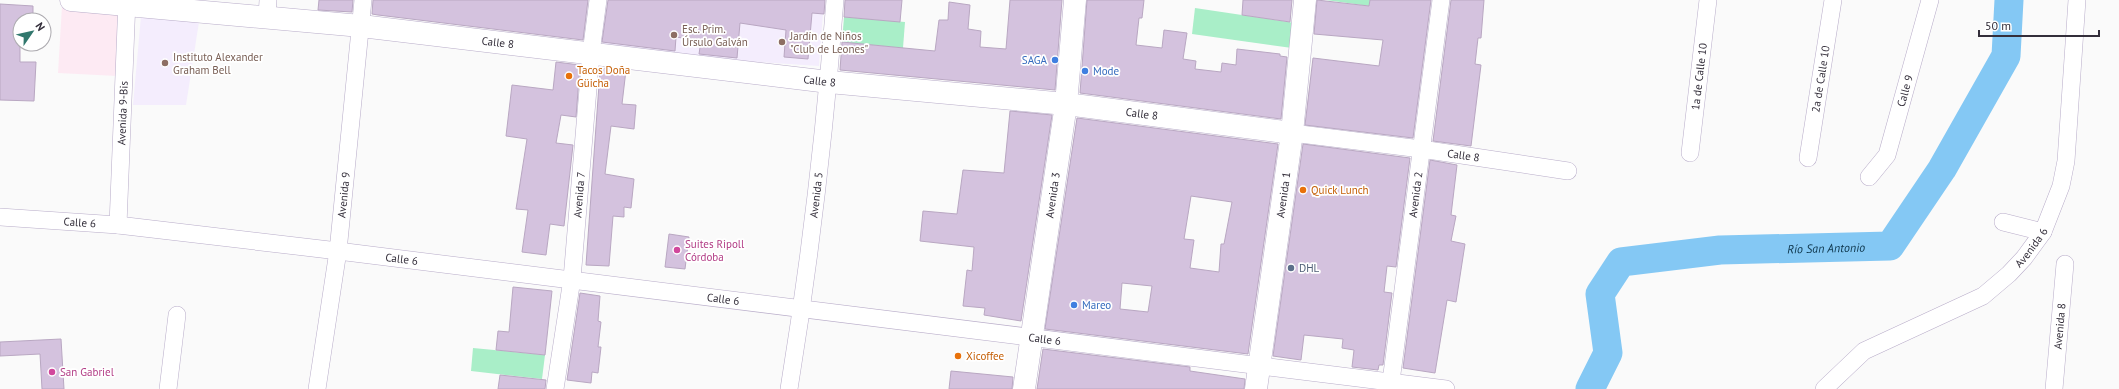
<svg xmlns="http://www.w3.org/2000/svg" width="2119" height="389" viewBox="0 0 2119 389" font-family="'PT Sans',sans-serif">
	<rect width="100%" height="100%" fill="#fafafa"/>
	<!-- commercial -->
	<path fill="#fdeaf3" d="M62 6 121 10 117 76 58 73Z"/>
	<!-- built -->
	<g fill="#f4edfd">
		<path d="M610 0H824L819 66 741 61 603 45Z"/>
		<path d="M141 16 199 22 186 105H133Z"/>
	</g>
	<!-- green -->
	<g fill="#a9eec8">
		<path d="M1326 0H1370L1369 6Z"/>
		<path d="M1195 8 1295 23 1292 48 1192 34Z"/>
		<path d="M844 17 905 22 903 48 842 42Z"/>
		<path d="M473 348 545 355 542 379 471 371Z"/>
	</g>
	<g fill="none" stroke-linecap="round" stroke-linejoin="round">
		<!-- river -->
		<path stroke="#84c8f4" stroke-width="29" id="s1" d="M1590 389 1608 353 1600 294 1621 262 1720 250 1890 246 1942 169 2006 56 2009 0"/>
	</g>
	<!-- building -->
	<g fill="#d4c2de" stroke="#b9a7c2" fill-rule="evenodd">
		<path d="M319 0H353L352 12 318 10Z"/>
		<path d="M373 0H588L583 40 378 15 372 14Z"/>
		<path d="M608 0H825L824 14 812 13 808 59 784 57 786 30 740 23 737 58 699 54 701 41 676 37 675 51 602 42Z"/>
		<path d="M845 0H902L900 22 844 17Z"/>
		<path d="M1010 0H1062L1055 90 840 70 842 42 935 51 939 20H948L949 2 970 5 968 29 981 31 980 47 1006 49Z"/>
		<path d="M1087 0H1144L1142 18H1139L1136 45 1162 48 1164 30 1187 33 1183 59 1196 61 1195 69 1221 72 1222 63 1236 65 1237 49 1280 54V56L1287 57 1281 119 1080 93Z"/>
		<path d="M1243 0H1292L1290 22 1242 15Z"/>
		<path d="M1317 0 1369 6 1370 0H1431L1413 138 1305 125 1313 58 1379 66 1383 40 1314 34Z"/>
		<path d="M1451 0H1484L1481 38H1478L1475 64 1481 65 1471 146 1433 141Z"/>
		<path d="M0 4 33 6V20H20V62H36L34 101 0 100Z"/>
		<path d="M556 62 580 65 576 117 561 115 556 143 573 145 564 226 550 224 546 255 522 252 528 210 516 209 527 139 506 136 512 85 553 90Z"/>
		<path d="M605 68 626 70 622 104 636 105 634 129 611 126 605 174 634 179 631 208 624 207V217L613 216 609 266 586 265 600 71Z"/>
		<path d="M1010 111 1052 115 1021 321 984 315 985 308 963 306 967 270 972 271 974 247 920 241 923 211 957 214 963 170 1004 173Z"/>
		<path d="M1077 118 1278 144 1248 354 1045 329ZM1191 196 1232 202 1224 244H1221L1219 272 1190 268 1194 240 1184 239ZM1122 283 1152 286 1148 312 1120 309Z"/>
		<path d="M1303 144 1410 158 1396 267 1387 266 1384 292 1392 293 1383 365H1379L1378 370 1352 367 1354 350 1342 348 1343 339 1304 335 1301 360 1273 356Z"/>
		<path d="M1430 160 1457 165 1451 215 1456 216 1451 241 1465 244 1456 302 1447 300 1435 373 1403 368Z"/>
		<path d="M669 234 689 237 685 269 665 267Z"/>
		<path d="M513 287 552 291 545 355 496 350 498 331 509 332Z"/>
		<path d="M580 293 600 296 598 321 601 322 598 347H601L598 373 592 372 591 383 567 380Z"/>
		<path d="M61 339 64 389H42L40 354 0 356V342Z"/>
		<path d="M1043 349 1190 367V371L1245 379 1244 389H1037Z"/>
		<path d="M951 371 1013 377 1012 389H949Z"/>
		<path d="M500 375 546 380 545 389H498Z"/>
	</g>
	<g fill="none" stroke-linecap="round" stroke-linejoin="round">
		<!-- minor casing -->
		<g stroke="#b8acc9" stroke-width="18">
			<g id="minor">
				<path d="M267 18 268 0"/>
				<path id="s2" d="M1292 133 1421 149 1568 171"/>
				<path id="s3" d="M1690 153 1708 0"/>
				<path id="s4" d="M1808 158 1833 0"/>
				<path id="s5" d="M1869 177 1887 155 1930 0"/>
				<path id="s6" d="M0 217 118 225 338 251 1446 389"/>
				<path d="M2003 222 2043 232"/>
				<path id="s7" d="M118 225 127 0"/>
				<path d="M168 389 177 315"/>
				<path id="s8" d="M317 389 338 251 363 0"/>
				<path id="s9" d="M555 389 572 279 591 53 598 0"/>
				<path id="s10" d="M789 389C810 260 825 130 835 0"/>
				<path id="s11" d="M1390 389 1441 0"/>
				<path id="s12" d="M1824 389 1864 351 1983 296 2009 274 2024 258 2043 232 2061 186 2066 161 2077 0"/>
				<path id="s13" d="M2054 389 2065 264"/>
			</g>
		</g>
		<!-- secondary casing -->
		<g stroke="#b8acc9" stroke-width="23">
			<g id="secondary">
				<path id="s14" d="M71 0 361 26 829 82 1066 104 1292 133"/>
				<path id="s15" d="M1024 389 1066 104 1075 0"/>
				<path id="s16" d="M1256 389 1292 133 1305 0"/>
			</g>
		</g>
		<!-- minor -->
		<use href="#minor" stroke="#fff" stroke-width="17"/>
		<!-- secondary -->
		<use href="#secondary" stroke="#fff" stroke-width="22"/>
	</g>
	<!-- markers -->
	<g fill="#8d6e63" stroke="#fff" stroke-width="1.5">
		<circle cx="674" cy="35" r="4"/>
		<circle cx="782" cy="42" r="4"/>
		<circle cx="165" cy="63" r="4"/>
	</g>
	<g fill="#3f7fe0" stroke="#fff" stroke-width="1.5">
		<circle cx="1055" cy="60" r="4"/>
		<circle cx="1085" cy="71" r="4"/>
		<circle cx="1074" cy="305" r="4"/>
	</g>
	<g fill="#e8710a" stroke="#fff" stroke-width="1.5">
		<circle cx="569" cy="76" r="4"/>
		<circle cx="1303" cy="190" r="4"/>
		<circle cx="958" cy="356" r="4"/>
	</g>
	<g fill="#d1479c" stroke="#fff" stroke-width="1.5">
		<circle cx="677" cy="250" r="4"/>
		<circle cx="52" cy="372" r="4"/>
	</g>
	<circle fill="#5c6f8a" stroke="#fff" stroke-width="1.5" cx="1291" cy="268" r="4"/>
	<g text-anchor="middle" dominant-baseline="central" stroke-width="3.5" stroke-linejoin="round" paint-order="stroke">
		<!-- education labels -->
		<g font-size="11" fill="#785e54" stroke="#fff" text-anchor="start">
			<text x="682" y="29">Esc. Prim.<tspan x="682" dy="13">Úrsulo Galván</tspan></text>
			<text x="790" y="36">Jardín de Niños<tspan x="790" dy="13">"Club de Leones"</tspan></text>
			<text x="173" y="57">Instituto Alexander<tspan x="173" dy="13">Graham Bell</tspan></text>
		</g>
		<!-- street labels -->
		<g font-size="11" fill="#332e3a" stroke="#fff">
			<text stroke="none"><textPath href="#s14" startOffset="429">Calle 8</textPath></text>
			<text stroke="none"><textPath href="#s3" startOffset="77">1a de Calle 10</textPath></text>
			<text stroke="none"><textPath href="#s4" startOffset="80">2a de Calle 10</textPath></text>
			<text stroke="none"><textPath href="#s14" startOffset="753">Calle 8</textPath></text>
			<text stroke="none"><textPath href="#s5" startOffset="95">Calle 9</textPath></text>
			<text stroke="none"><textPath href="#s7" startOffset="112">Avenida 9-Bis</textPath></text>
			<text stroke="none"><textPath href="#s14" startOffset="1077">Calle 8</textPath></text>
			<text stroke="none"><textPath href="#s2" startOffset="173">Calle 8</textPath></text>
			<text stroke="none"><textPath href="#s11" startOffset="196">Avenida 2</textPath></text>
			<text stroke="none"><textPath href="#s8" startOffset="196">Avenida 9</textPath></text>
			<text stroke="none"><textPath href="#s9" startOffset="196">Avenida 7</textPath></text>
			<text stroke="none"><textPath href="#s10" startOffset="196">Avenida 5</textPath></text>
			<text stroke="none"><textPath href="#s15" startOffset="196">Avenida 3</textPath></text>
			<text stroke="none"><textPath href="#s16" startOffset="196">Avenida 1</textPath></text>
			<text stroke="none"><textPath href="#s6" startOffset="80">Calle 6</textPath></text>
			<text stroke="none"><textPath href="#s12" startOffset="255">Avenida 6</textPath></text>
			<text stroke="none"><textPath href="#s6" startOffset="404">Calle 6</textPath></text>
			<text stroke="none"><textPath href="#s6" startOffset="728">Calle 6</textPath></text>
			<text stroke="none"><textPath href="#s13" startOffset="63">Avenida 8</textPath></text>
			<text stroke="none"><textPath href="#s6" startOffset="1052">Calle 6</textPath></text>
		</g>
		<!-- shop labels -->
		<g font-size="11" fill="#366cbe" stroke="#fff" text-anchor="start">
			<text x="1047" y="60" text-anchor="end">SAGA</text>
			<text x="1093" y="71">Mode</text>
			<text x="1082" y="305">Mareo</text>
		</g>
		<!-- food labels -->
		<g font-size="11" fill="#c56008" stroke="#fff" text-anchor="start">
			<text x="577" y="70">Tacos Doña<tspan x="577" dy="13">Güicha</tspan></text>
			<text x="1311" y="190">Quick Lunch</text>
			<text x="966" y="356">Xicoffee</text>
		</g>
		<!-- hotel labels -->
		<g font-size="11" fill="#b23c85" stroke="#fff" text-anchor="start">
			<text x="685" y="244">Suites Ripoll<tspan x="685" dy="13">Córdoba</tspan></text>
			<text x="60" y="372">San Gabriel</text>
		</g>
		<!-- service labels -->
		<g font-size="11" fill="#4e5e75" stroke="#fff" text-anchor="start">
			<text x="1299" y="268">DHL</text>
		</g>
		<!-- water labels -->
		<g font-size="12" font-style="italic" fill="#0e364c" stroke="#fff">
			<text stroke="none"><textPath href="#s1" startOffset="344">Río San Antonio</textPath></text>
		</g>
	</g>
	<!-- north arrow -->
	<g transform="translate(32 32) rotate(56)"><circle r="19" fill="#ffffff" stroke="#adabb0"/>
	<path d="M0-3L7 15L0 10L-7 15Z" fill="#31776d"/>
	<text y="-6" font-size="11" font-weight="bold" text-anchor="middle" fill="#332e3a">N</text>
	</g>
	<!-- scale -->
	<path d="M1979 30v6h120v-6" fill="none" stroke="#332e3a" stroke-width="2"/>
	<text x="1985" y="30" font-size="12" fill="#332e3a" stroke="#ffffff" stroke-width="3" paint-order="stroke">50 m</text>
</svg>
